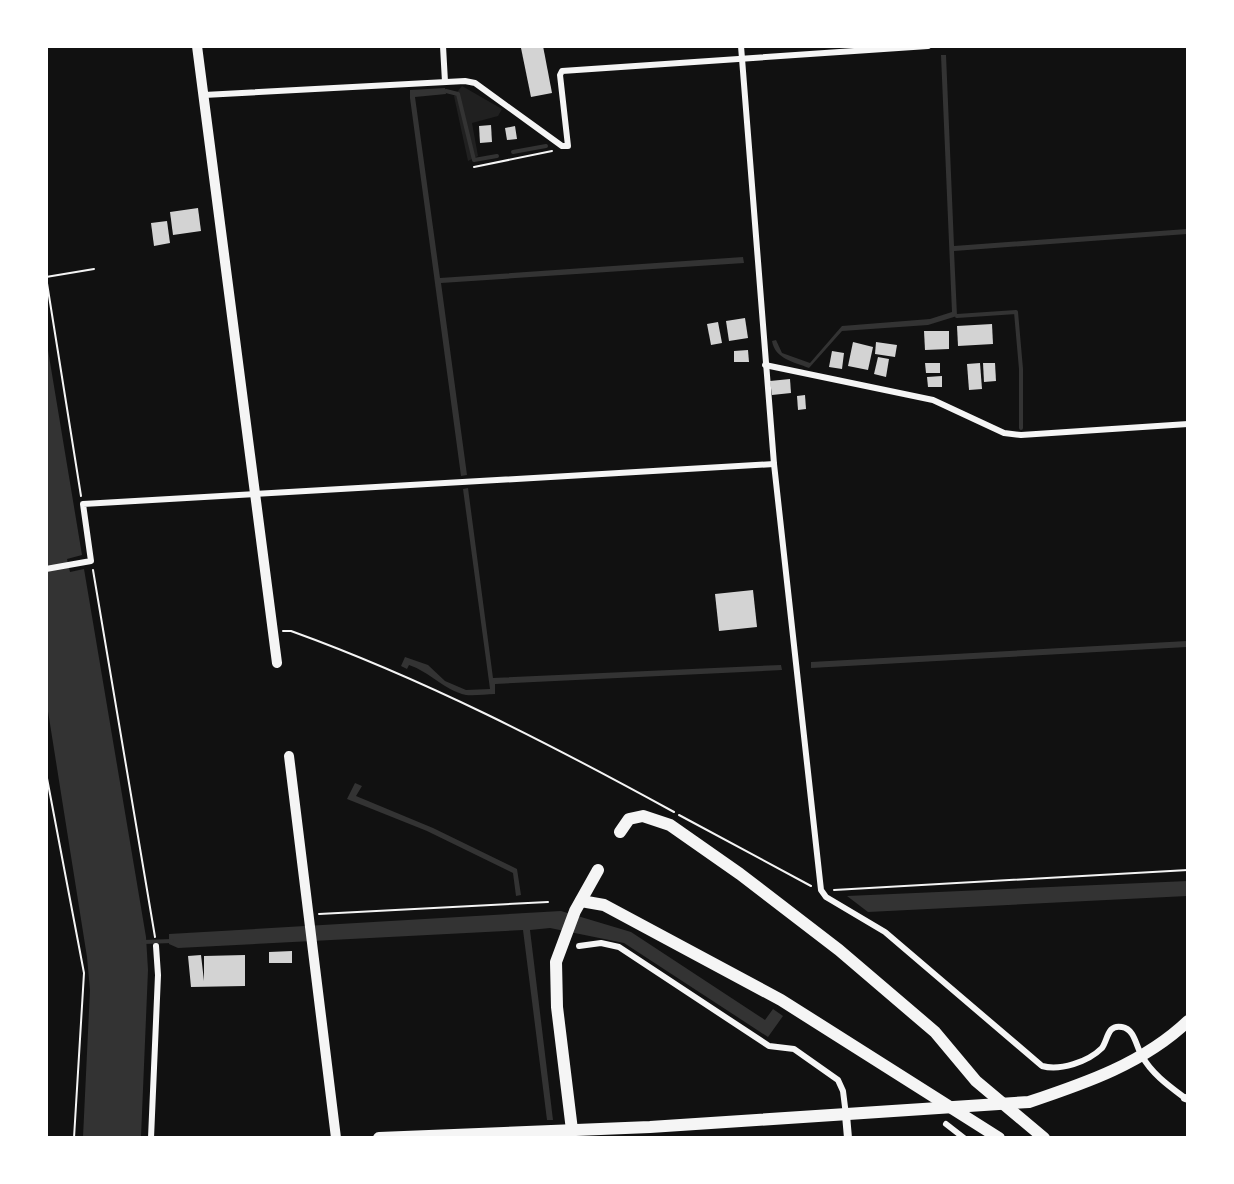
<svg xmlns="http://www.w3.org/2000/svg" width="1234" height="1184" viewBox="0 0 1234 1184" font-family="'Sofia Sans Condensed',sans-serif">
	<rect width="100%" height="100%" fill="#111"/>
	<!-- green -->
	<path fill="#202020" d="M462 86 502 109 498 116 472 123 478 156 468 161 454 96Z"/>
	<!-- water -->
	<g fill="#333">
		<path d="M941 55H946L954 246 1187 229V234L954 251 957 316 928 325 842 331 809 368C794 362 775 359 772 341L776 340 782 353 810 363 842 326 930 319 952 312Z"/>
		<path d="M445 88 446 94 415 97 440 278 743 257 744 263 441 283 467 475 461 476 410 98V90Z"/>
		<path d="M46 338 82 555 67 559 70 572 84 569 146 937 148 970 141 1137H83L90 990 87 957 47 705Z"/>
		<path d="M468 488 493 678 781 665 782 670 495 684V694C486 694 475 696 466 695 444 690 430 672 409 665L407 669 401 666 405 657 428 665 445 681 466 690 490 689 463 489Z"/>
		<path d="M1187 641V647L811 668V662Z"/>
		<path d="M355 783 362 786 356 796 433 828 517 869 521 895 516 896 513 873 427 831 347 799Z"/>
		<path d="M1188 881 1187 896 868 912 847 896Z"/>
		<path d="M561 911 631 932 765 1020 773 1009 783 1016 768 1037 624 943 550 928 530 930 553 1120H547L523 930 178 948 169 944V934Z"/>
	</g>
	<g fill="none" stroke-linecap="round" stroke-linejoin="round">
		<!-- stream -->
		<g stroke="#333" stroke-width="4">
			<path d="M446 91 458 94 474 160 497 156"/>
			<path d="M513 152 546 146"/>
			<path d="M957 316 1016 312 1021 369V428"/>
			<path d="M143 942 172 941"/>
		</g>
	</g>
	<!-- building -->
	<g fill="#d3d3d3">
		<path d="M528 46H543L552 93 531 97 521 48Z"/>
		<path d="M491 125 492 142 480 143 479 126Z"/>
		<path d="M515 126 517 139 507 140 505 128Z"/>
		<path d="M198 208 201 231 173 235 170 212Z"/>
		<path d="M167 221 170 243 154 246 151 223Z"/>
		<path d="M745 318 748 338 729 341 726 321Z"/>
		<path d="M718 322 722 343 711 345 707 324Z"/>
		<path d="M992 324 993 344 958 346 957 326Z"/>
		<path d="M924 331H949V349L925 350Z"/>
		<path d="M853 342 873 347 868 370 848 366Z"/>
		<path d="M876 342 897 345 895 357 875 354Z"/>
		<path d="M748 350 749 362H734V351Z"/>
		<path d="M832 351 844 353 842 369 829 367Z"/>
		<path d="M878 357 889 359 886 377 874 374Z"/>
		<path d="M925 363H940V373H926Z"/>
		<path d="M980 363 982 389 969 390 967 364Z"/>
		<path d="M983 363H995L996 381 984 382Z"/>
		<path d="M942 376V387H928L927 377Z"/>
		<path d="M790 379 791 393 772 395 770 381Z"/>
		<path d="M805 395 806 409 798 410 797 396Z"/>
		<path d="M753 590 757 627 719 631 715 594Z"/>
		<path d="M292 951V963H269V952Z"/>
		<path d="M201 955 204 981V956L245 955V986L191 987 188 956Z"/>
	</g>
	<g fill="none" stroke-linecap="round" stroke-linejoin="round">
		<!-- path -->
		<g stroke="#f5f5f5" stroke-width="2">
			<path d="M474 167 552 151"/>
			<path d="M46 277 81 496"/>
			<path d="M46 277 94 269"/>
			<path d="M93 570 155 937"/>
			<path d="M283 631H291C424 679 550 744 674 812"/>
			<path d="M46 773 84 973 74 1138"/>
			<path d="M679 815 811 886"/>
			<path d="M834 890 1188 870"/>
			<path d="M319 914 548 902"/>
		</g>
		<!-- minor -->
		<g stroke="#f5f5f5" stroke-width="6">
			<path d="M443 46 445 82"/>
			<path d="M741 46 774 464 821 890 826 897 885 932 1042 1066C1060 1071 1088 1062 1102 1048 1108 1040 1107 1024 1122 1027 1135 1029 1136 1047 1142 1056 1152 1074 1169 1086 1185 1098"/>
			<path d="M204 95 465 81 475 83 562 146H568L560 75 562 71 928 46"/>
			<path d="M765 365 933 400 1004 433 1021 435 1188 424"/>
			<path d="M46 569 91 561 83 504 774 464"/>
			<path d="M579 946 601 943 619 947 769 1046 794 1049 838 1080 843 1091 846 1115"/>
			<path d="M946 1124 964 1138"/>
			<path d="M151 1138 158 975 156 946"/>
		</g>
		<!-- tertiary -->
		<g stroke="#f5f5f5" stroke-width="8">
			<path d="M1185 1098 1188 1099"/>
			<path d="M846 1115 848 1138"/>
		</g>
		<!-- primary -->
		<g stroke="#f5f5f5" stroke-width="10">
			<path d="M197 46 277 663"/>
			<path d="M289 756 336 1138"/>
		</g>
		<!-- trunk -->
		<path stroke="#f5f5f5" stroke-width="12" d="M379 1138 650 1127 1029 1102C1086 1083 1144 1063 1188 1021"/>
		<!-- motorway -->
		<g stroke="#f5f5f5" stroke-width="12">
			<path d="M620 832 629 819 643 816 670 825 740 874 839 950 935 1032 976 1081 1044 1138"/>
			<path d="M581 901 604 905 781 1000 999 1138"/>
			<path d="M572 1130 557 1007 556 962 575 911 598 870"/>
		</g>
	</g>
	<!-- border -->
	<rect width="1234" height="1184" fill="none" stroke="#ffffff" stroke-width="96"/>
</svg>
